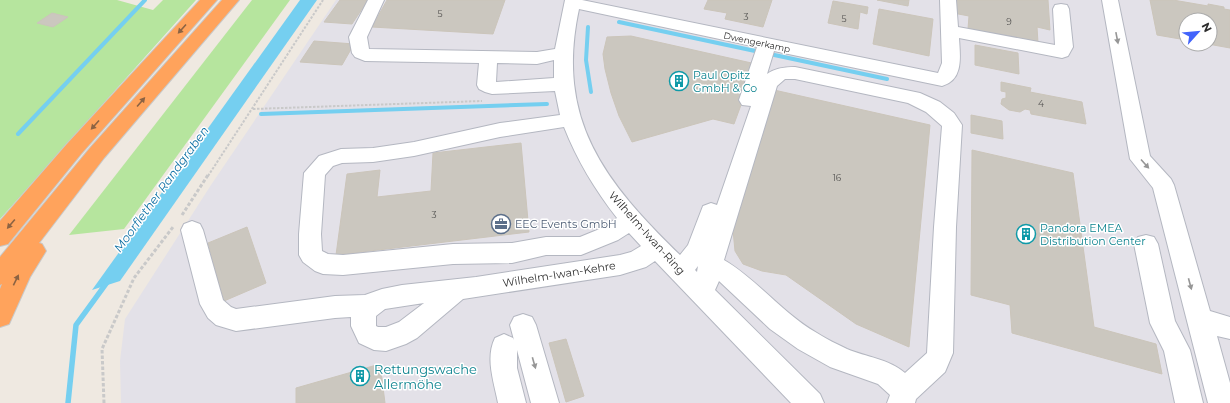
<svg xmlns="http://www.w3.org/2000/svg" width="1230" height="403" viewBox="0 0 1230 403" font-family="Montserrat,sans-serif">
	<rect width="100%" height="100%" fill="#efe9e1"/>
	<!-- industrial -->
	<path fill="#e3e1e8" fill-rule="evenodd" d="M336 0H1230V403H121L120 361 125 319 211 185ZM1186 20H1210V44H1186Z"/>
	<!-- green -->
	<g fill="#b6e59e">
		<path d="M0 0H117L153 10 163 0H196L0 219Z"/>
		<path d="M252 0H290L124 229 69 235Z"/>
	</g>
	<!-- water -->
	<path fill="#75cff0" d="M300 0H317L120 281 92 290Z"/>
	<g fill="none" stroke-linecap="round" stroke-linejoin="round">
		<!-- stream-far1 -->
		<g stroke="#75cff0" stroke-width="4">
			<path d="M619 22 887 79"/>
			<path d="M588 27 586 60 591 92"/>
			<path d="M261 114 547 104"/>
			<path d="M18 134 145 0"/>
		</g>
		<!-- stream -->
		<path stroke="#75cff0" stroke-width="5.5" d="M68 403 76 325 108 281"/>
	</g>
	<!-- building -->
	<g fill="#cbc7bf" stroke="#cbc5ba">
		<path d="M340 0H368L352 24 324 22Z"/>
		<path d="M387 0H505L493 34 372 27Z"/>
		<path d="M708 0H772L763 27 725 19 727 13 704 9Z"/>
		<path d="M877 0H909L908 6Z"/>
		<path d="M954 0H1048L1050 30 1037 27 1038 43 968 29 969 16 953 13Z"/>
		<path d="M1150 0H1173L1208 6V4L1224 7V9L1230 10V48L1208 44H1210V20H1186V40L1157 35Z"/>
		<path d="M833 1 868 7 867 14 860 12 858 29 828 23Z"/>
		<path d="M879 9 933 19 929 56 873 44Z"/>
		<path d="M52 13 68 17 53 27 37 23Z"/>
		<path d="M631 36 756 64 734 124 713 119 632 142 619 116 611 93 605 69 603 54 607 37Z"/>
		<path d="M314 41 354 44 342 65 300 62Z"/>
		<path d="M975 45 1018 53 1019 74 975 65Z"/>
		<path d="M1001 82 1031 88 1030 92 1082 102 1086 124 1031 114 1030 110 1025 109 1020 112 1009 110 1001 104 1002 99 1006 98V92L1001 91Z"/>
		<path d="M774 90 930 125 909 347 856 324 786 275 762 271 743 264 735 251 733 230Z"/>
		<path d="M971 115 1002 121 1003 139 971 133Z"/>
		<path d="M521 143 529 232 336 255 347 174 380 170 377 197 431 191 433 153Z"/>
		<path d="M972 150 1073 173 1094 327 1156 344 1162 374 1012 333 1010 305 971 295Z"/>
		<path d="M247 227 266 283 224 301 208 243Z"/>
		<path d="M566 339 584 396 566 402 549 343Z"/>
		<path d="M380 364 385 403H296V388Z"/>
	</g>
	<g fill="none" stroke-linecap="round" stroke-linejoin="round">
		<!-- minor casing -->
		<g stroke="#b4b7c1" stroke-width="2">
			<g id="minor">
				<path d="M368 0H384L367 37 369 49 537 52 555 49 565 0H582L938 73 942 63 940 0H956L958 27 1055 45 1053 9 1055 5 1061 4 1067 5 1069 9 1073 47 1068 56 1062 58 959 38C960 56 964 80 942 86L774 51 767 74C775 68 785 67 795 67L920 93 940 102 954 113 962 125 956 227 953 353 945 372 916 399 915 403H887L890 395 878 384 830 367 798 349 770 329 719 281 715 290 820 394 824 403H791L655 261 646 267 620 275 463 299 417 338 406 344 386 351 374 350 359 343 351 326V317L335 318 236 331 216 325 208 318 200 304 181 230 184 224 192 221 200 224 203 230 223 300 231 307 236 309 335 296 365 295 382 289 402 285 476 277 620 255 631 252 641 246 629 233 618 240 581 255H546L512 263 453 264 343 275 323 274 315 271 303 262 299 255V234L304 173 319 156 341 149 373 148 414 142 500 123 560 115 555 91 492 94 485 92 479 89 477 85 479 63 365 61 355 57 352 53 349 37ZM579 9 757 47 739 100 742 105 751 106 717 205 711 203 703 206 688 245 680 255C605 182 555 120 579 9ZM554 60V78L496 82 497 63 537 64ZM785 79H795L908 103 926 112 942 126 934 227 927 353 905 373C889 359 866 357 847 349 837 344 826 339 817 333 782 313 758 280 724 260L777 86ZM564 127C577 160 595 190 617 218L602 228 580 237H546L512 243 453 244 343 255 328 254 322 251 321 234 325 175 333 166 342 163 373 162 414 156 500 137ZM698 266 697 272 695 270ZM424 303 399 322 386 327H378L376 326V316L385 309Z"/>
				<path d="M1102 0H1118L1150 156 1171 179 1174 185 1210 311 1230 317V339L1217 336 1230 383V403H1208L1153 188 1130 159Z"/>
				<path d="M1146 235 1154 237 1158 244 1175 321 1190 350 1203 403H1175L1164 351 1150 323 1134 244 1138 237Z"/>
				<path d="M523 314 532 317 536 325 559 403H531L517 350V368L526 403H498C494 382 485 358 495 338L504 334 513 338 514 340 510 325 514 317Z"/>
			</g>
		</g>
		<!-- highway casing -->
		<g stroke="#c9c9c9" stroke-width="2">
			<g id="highway">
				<path d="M200 0H217L81 154 8 244 0 246V221L67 144Z"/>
				<path d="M222 0H239L104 158 39 243 42 244 46 251 30 277 9 324 0 327V289L2 284 0 285V257L90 148Z"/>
			</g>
		</g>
		<!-- path-far1 -->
		<g stroke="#c9c9c9" stroke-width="2" stroke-dasharray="2.5 1.5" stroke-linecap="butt">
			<path d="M253 109 482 101"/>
			<path d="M208 176 323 0"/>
		</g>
		<!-- path -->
		<g stroke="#c9c9c9" stroke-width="3" stroke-dasharray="3.5 2" stroke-linecap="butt">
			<path d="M182 215 208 175"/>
			<path d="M104 403 102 349 134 278 173 227"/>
		</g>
		<!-- minor -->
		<use href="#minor" fill="#fff" fill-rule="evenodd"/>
		<!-- highway -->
		<use href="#highway" fill="#ffa35c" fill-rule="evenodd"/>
	</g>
	<!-- one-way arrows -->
	<defs><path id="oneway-solid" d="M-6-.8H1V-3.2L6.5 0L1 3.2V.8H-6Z"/></defs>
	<g fill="#8c6343">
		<use href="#oneway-solid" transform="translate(182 29) rotate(132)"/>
		<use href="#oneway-solid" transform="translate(141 102) rotate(-49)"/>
		<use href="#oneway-solid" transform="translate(95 125) rotate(132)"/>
		<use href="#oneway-solid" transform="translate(11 224) rotate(130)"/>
		<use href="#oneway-solid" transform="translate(16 280) rotate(-64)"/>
	</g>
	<g fill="#969696">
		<use href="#oneway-solid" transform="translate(1117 38) rotate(79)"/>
		<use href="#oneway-solid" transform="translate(1145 164) rotate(48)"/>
		<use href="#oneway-solid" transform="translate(1190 284) rotate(75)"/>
		<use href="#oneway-solid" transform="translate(534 363) rotate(74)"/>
	</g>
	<!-- icons -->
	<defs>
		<g id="building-ring" transform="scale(1)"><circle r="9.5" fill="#fff" stroke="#0f9aa8" stroke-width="1.5"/><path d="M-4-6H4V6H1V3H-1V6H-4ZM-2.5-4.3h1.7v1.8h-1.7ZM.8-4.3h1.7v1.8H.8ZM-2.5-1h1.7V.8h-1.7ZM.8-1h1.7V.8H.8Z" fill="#0f9aa8"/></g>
		<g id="office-ring" transform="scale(1)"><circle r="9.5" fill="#fff" stroke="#5c6f8a" stroke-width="1.5"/><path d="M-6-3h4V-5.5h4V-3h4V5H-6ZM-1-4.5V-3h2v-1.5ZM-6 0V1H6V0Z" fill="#5c6f8a"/></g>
	</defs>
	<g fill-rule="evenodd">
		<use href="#building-ring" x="679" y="81"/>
		<use href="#office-ring" x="501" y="224"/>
		<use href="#building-ring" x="1026" y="234"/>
		<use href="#building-ring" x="360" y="376"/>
	</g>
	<g text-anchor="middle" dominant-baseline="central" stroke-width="3" stroke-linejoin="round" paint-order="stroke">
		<!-- number labels -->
		<g font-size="9" fill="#555452">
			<text x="440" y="13">5</text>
			<text x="746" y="16">3</text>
			<text x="844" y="18">5</text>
			<text x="1009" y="21">9</text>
			<text x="1041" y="103">4</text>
			<text x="837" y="177">16</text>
			<text x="434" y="214">3</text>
		</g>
		<!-- far-street labels -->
		<g font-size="9" fill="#2e2e2e" stroke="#fff">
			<text transform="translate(757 42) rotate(12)">Dwengerkamp</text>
		</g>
		<!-- culture labels -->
		<g font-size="11" fill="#0d838f" stroke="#fff" text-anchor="start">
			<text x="693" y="75">Paul Opitz<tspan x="693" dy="13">GmbH &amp; Co</tspan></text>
			<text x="1040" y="228">Pandora EMEA<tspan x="1040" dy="13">Distribution Center</tspan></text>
		</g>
		<!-- service labels -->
		<g font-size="11" fill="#4e5e75" stroke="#fff" text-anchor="start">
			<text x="515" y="224">EEC Events GmbH</text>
		</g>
		<!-- street labels -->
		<g font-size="11" fill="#2e2e2e" stroke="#fff">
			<text transform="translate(647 233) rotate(48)">Wilhelm-Iwan-Ring</text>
			<text transform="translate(559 274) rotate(-9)">Wilhelm-Iwan-Kehre</text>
		</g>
		<!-- water labels -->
		<g font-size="12" font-style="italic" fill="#0d6fa3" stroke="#fff">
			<text transform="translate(161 189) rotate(-54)">Moorflether Randgraben</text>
		</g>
		<!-- near-culture labels -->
		<g font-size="13" fill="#0d838f" stroke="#fff" text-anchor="start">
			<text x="374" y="369">Rettungswache<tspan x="374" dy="15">Allermöhe</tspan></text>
		</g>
	</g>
	<!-- north arrow -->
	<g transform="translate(1198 32) rotate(63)"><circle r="19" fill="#ffffff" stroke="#ababab"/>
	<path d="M0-3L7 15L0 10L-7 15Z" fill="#4264fb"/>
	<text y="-6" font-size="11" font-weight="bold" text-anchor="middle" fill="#2e2e2e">N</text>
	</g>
</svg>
